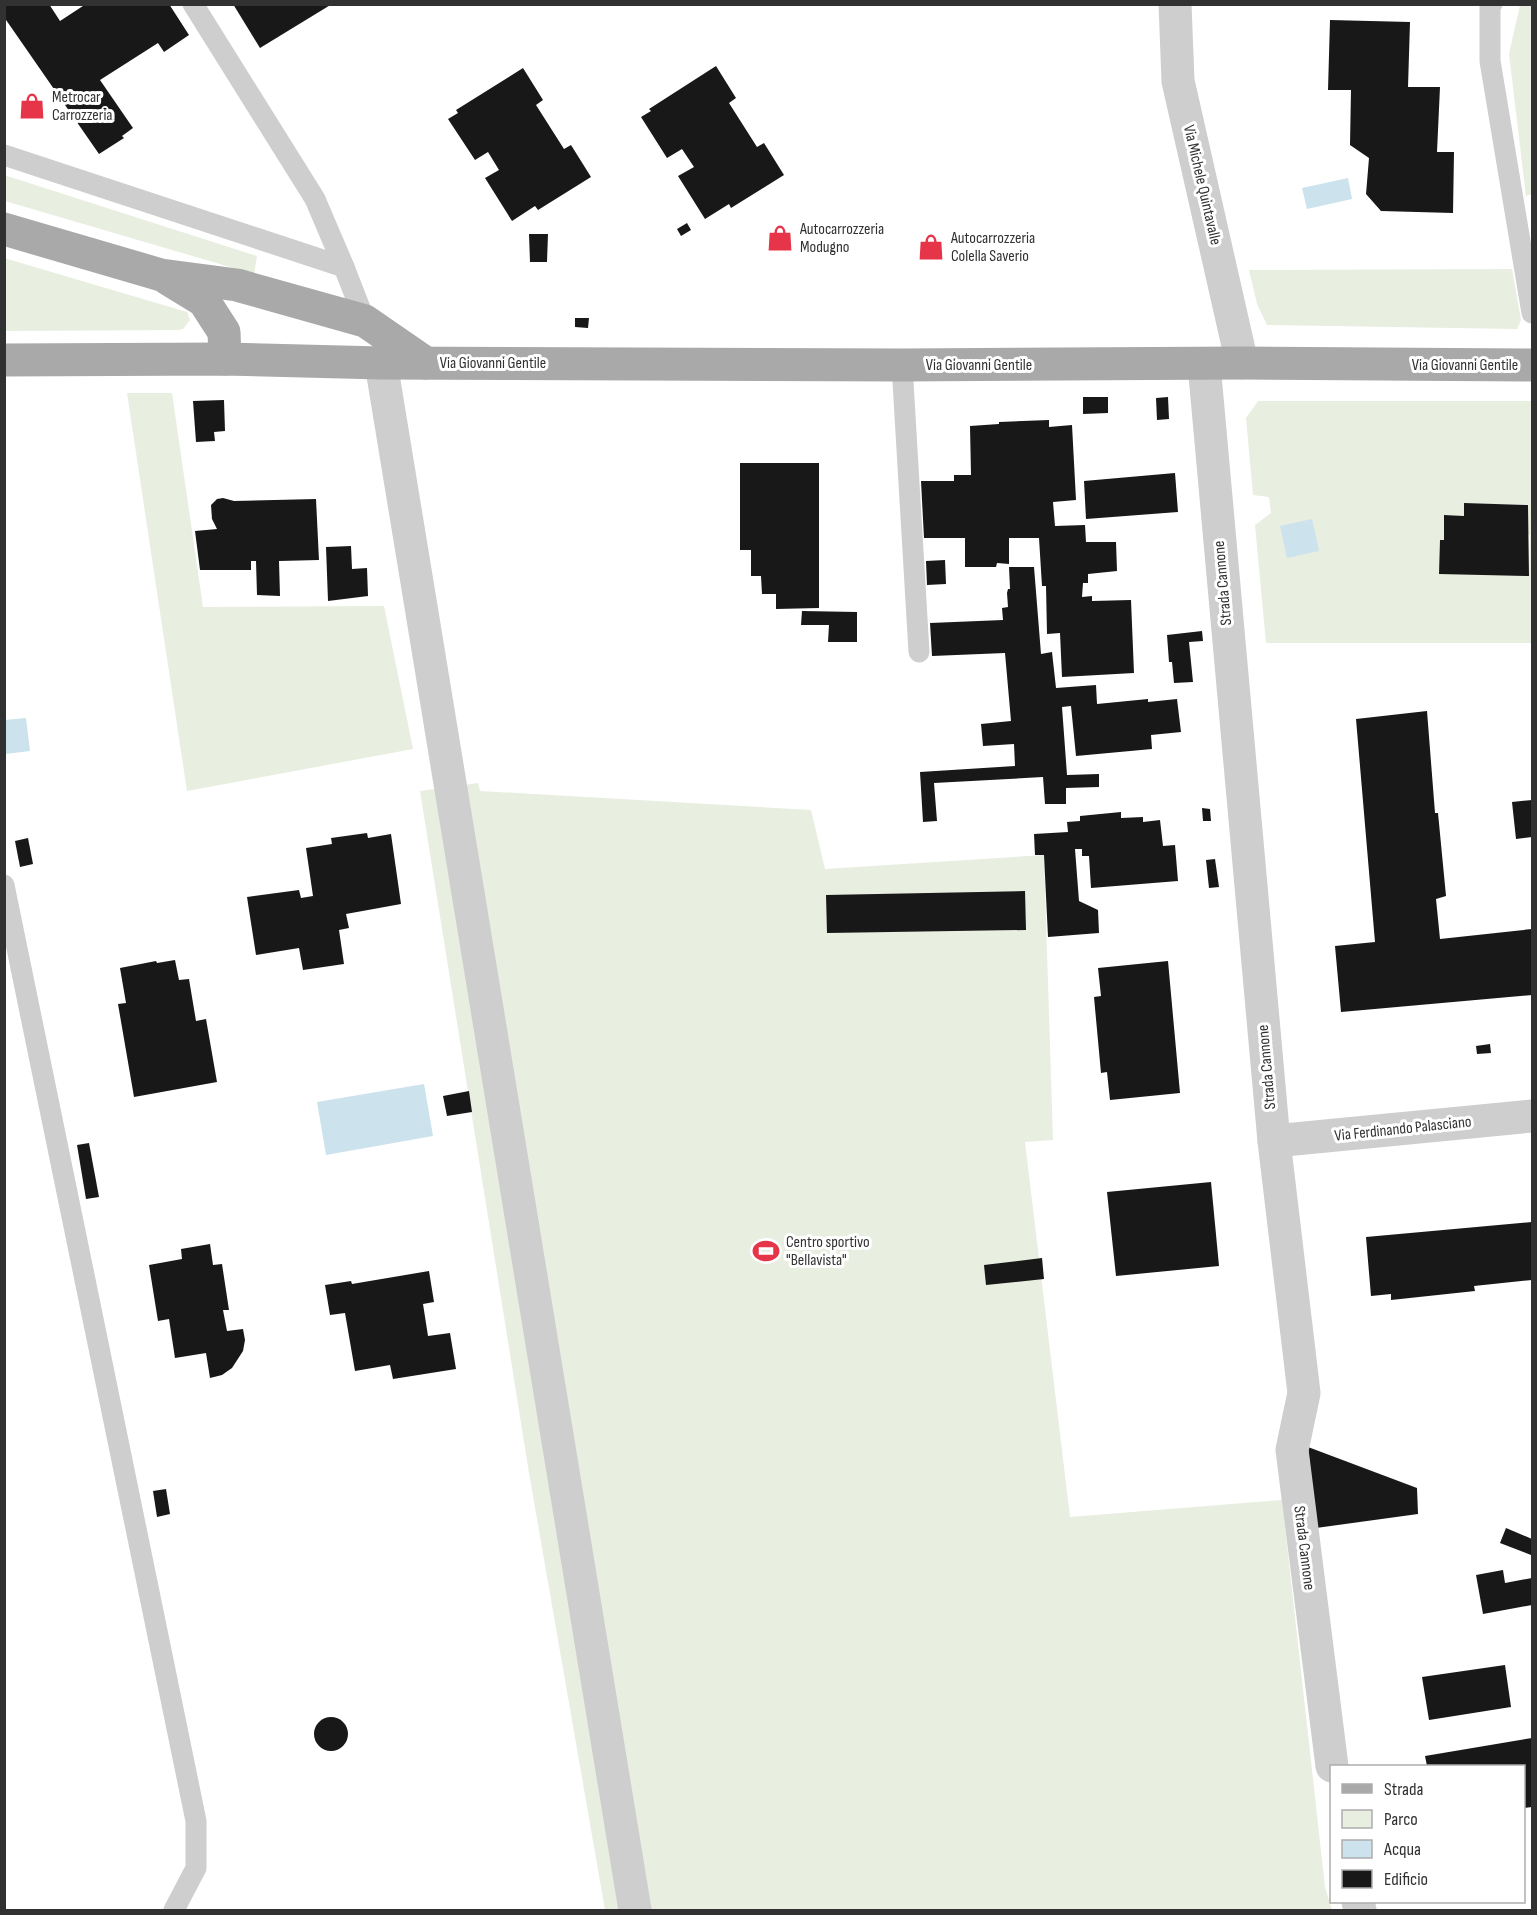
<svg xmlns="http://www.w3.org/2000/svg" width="1537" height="1915" viewBox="0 0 1537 1915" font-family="'Sofia Sans Condensed',sans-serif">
	<rect width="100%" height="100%" fill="#fff"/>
	<!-- green -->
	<g fill="#e8eee0" fill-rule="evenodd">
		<path d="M1520 5H1532V194L1526 196 1509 54Z"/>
		<path d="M4 175 257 256 254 274 5 201Z"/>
		<path d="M4 258 187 312 190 320 183 329 178 330 5 331Z"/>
		<path d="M1512 269 1521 320 1517 329 1267 325 1257 304 1249 270Z"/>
		<path d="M127 393H172L203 607 384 606 413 749 187 791Z"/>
		<path d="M1258 401H1532V643H1266L1255 525 1271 513 1269 497 1253 495 1246 418ZM1464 503 1528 505 1527 534 1530 535 1529 576 1440 540H1444L1445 515 1464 516Z"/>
		<path d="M478 783 480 791 811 810 825 869 1044 855 1053 1140 1025 1142 1070 1517 1282 1500 1325 1887 1332 1910H605L529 1473 420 791Z"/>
	</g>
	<!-- water -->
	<g fill="#cce2ed">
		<path d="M1348 178 1352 199 1307 209 1302 188Z"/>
		<path d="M1312 519 1319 551 1287 558 1280 526Z"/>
		<path d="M26 718 30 751 5 754V720Z"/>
		<path d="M424 1084 433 1136 326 1155 317 1102Z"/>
	</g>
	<!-- building -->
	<g fill="#181818">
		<path d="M4 4H49L60 21 86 4H169L189 35 164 52 158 43 100 80 133 128 122 136 124 138 99 154 4 17Z"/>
		<path d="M233 4H332L260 48Z"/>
		<path d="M1330 20 1410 22 1408 87H1440L1437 152H1454L1453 213 1381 211 1366 194 1369 158 1350 145 1351 90H1328Z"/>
		<path d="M716 66 736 98 729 103 757 147 764 143 784 175 731 208 729 204 705 219 678 176 694 167 682 149 667 158 641 117 651 111 649 109Z"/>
		<path d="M523 68 543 100 536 105 564 149 571 145 591 177 538 210 535 206 512 221 485 178 499 170 488 152 475 160 448 119 458 113 456 110Z"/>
		<path d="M687 223 691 230 681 236 677 229Z"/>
		<path d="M529 234H548L547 262H530Z"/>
		<path d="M575 318H589L588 328 575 327Z"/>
		<path d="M1083 397H1108V413L1083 414Z"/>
		<path d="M1168 397 1169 419 1157 420 1156 398Z"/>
		<path d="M224 400 225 431 214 432 215 441 196 442 193 401Z"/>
		<path d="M1049 420V427L1072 425 1076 500 1053 502 1055 526 1085 525 1086 542H1116L1117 571 1088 574V583H1083L1082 597 1092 596V601L1131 600 1134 673 1062 677 1060 633 1047 634 1046 586H1042L1039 538H1009V564L997 563 996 567H965V538H924L921 481H954V475H971L970 426 999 424V422Z"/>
		<path d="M740 463H819V608L776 609V594H762L761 576H751V550H740Z"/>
		<path d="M1175 473 1178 512 1086 519 1084 481Z"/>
		<path d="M223 498 234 501 316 499 319 560 279 561 280 596 257 595 256 561H251V570H200L195 531 217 529 212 519 211 505 217 499Z"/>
		<path d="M1464 503 1528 505 1529 576 1439 574 1440 540H1444V515L1464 516Z"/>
		<path d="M351 546 352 569 367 568 368 596 328 601 326 547Z"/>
		<path d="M945 560 946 584 927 585 926 561Z"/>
		<path d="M1009 567H1034L1041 654 1052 652 1056 688 1096 685 1097 704 1148 699V702L1177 699 1181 732 1151 735 1152 749 1076 756 1071 706 1062 707 1067 775 1099 774V787L1066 788V804H1045L1043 777 934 783 937 821 923 822 920 772 1015 766 1014 744 983 746 981 724 1011 721 1005 653 932 656 930 623 1003 620 1002 608 1008 607 1007 593 1008 589H1010Z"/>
		<path d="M802 611 857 612V642H828L829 625H801Z"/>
		<path d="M1202 631 1203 641 1189 642 1193 682 1174 683 1172 662H1169L1167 635Z"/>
		<path d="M1427 711 1435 813H1438L1446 896 1436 899 1440 939 1532 929V995L1341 1012 1335 946 1375 942 1356 719Z"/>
		<path d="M1532 800V837L1516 839 1512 802Z"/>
		<path d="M1202 808 1210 809 1211 821H1203Z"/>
		<path d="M1121 812V818L1143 817V822L1160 820 1163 846 1175 845 1178 881 1091 888 1089 856H1082V849H1075L1079 901 1098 910 1099 933 1048 937 1044 855H1035L1034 834 1068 832 1067 822 1080 821V816Z"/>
		<path d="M367 833 368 838 391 834 401 904 346 914 349 928 339 930 344 964 303 970 299 948 256 955 247 897 299 890 301 898 313 896 306 848 332 844 331 838Z"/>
		<path d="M28 838 33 864 20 867 15 841Z"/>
		<path d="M1215 859 1219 887 1209 888 1206 860Z"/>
		<path d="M1025 891 1026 930 827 933 826 895Z"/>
		<path d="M175 960 179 980 189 979 196 1021 206 1019 217 1082 134 1097 118 1004 126 1003 120 968 156 961 157 963Z"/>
		<path d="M1168 961 1180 1093 1110 1100 1107 1072 1101 1073 1096 1019 1094 997 1101 996 1098 968Z"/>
		<path d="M1490 1044 1491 1053 1477 1054 1476 1046Z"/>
		<path d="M469 1091 472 1112 447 1116 443 1096Z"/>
		<path d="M89 1143 99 1197 86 1199 77 1145Z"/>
		<path d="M1211 1182 1219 1266 1116 1276 1107 1192Z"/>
		<path d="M1532 1222V1280L1474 1286 1475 1291 1391 1300V1294L1371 1296 1366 1237Z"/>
		<path d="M210 1244 213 1265 222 1264 229 1310H223L227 1331 243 1329 245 1340 243 1351 232 1368 222 1375 210 1378 206 1353 175 1358 169 1319 158 1321 149 1265 182 1259 181 1249Z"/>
		<path d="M1042 1258 1044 1279 986 1285 984 1265Z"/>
		<path d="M429 1271 434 1302 423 1304 428 1336 450 1333 456 1369 393 1379 390 1365 355 1371 345 1313 330 1315 325 1285 351 1281 352 1284Z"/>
		<path d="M1308 1447 1417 1488 1418 1514 1316 1528Z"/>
		<path d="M166 1489 170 1514 157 1517 153 1491Z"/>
		<path d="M1506 1528 1532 1539 1531 1555 1500 1543Z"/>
		<path d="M1503 1570 1505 1583 1532 1578V1605L1483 1614 1476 1575Z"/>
		<path d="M1505 1665 1511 1707 1429 1720 1422 1677Z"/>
		<circle cx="331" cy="1734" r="17"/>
		<path d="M1532 1738V1807L1524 1808V1766H1427L1425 1756Z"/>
	</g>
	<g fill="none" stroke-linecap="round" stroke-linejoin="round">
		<!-- lane -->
		<g stroke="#cecece" stroke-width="21">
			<path d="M193 4 315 199 344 267"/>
			<path d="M1492 4 1490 7V61L1532 313"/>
			<path d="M4 155 344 267 365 321"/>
			<path d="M902 365 919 652"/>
			<path d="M4 885 196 1821V1868L174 1910"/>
		</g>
		<!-- street -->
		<g stroke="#cecece" stroke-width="33">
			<path d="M1175 4 1178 81 1242 363"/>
			<path d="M381 363 635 1910"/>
			<path d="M1204 364 1274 1141 1304 1393 1292 1450 1332 1766"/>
			<path d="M1274 1141 1532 1116"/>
			<path d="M1358 1902 1360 1910"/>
		</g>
		<!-- primary -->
		<g stroke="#a9a9a9" stroke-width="33">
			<path d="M4 229 161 275 237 285 365 321 426 363"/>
			<path d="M168 279 204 301 224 332 225 359"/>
			<path d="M4 360 225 359 381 363 902 365 1242 363 1532 365"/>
		</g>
	</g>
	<!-- icons -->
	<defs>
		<g id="shop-bare" transform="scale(2.07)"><path d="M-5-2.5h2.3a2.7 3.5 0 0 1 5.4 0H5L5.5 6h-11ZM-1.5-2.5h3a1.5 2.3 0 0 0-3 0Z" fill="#e63549" stroke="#fff" stroke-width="2.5" paint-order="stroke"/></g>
		<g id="stadium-bare" transform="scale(2.07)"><path d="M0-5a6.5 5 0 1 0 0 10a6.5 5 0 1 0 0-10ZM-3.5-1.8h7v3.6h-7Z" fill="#e63549" stroke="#fff" stroke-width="2.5" paint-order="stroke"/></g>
	</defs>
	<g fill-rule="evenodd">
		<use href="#shop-bare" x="32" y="106"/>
		<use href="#shop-bare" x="780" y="238"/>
		<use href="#shop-bare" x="931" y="247"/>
		<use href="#stadium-bare" x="766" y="1251"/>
	</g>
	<g text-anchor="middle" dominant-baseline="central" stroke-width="6" stroke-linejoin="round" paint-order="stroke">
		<!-- poi labels -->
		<g font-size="16" fill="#313131" stroke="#fff" text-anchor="start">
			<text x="52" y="97">Metrocar<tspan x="52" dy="18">Carrozzeria</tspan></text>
			<text x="800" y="229">Autocarrozzeria<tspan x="800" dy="18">Modugno</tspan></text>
			<text x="951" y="238">Autocarrozzeria<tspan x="951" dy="18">Colella Saverio</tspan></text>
			<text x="786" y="1242">Centro sportivo<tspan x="786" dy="18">"Bellavista"</tspan></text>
		</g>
		<!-- street labels -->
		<g font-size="16" fill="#313131" stroke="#fff">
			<text transform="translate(1202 185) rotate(77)">Via Michele Quintavalle</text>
			<text x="493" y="363">Via Giovanni Gentile</text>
			<text x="979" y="365">Via Giovanni Gentile</text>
			<text x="1465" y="365">Via Giovanni Gentile</text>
			<text transform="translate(1223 583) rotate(-95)">Strada Cannone</text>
			<text transform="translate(1267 1067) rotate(-95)">Strada Cannone</text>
			<text transform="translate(1403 1129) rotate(-6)">Via Ferdinando Palasciano</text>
			<text transform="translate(1304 1548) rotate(83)">Strada Cannone</text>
		</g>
	</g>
	<!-- border -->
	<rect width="1537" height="1915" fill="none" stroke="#313131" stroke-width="12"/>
	<!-- legend -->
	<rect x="1330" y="1765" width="195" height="138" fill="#ffffff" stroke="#adadad" stroke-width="1.5"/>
	<rect x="1342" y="1784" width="30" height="9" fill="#a9a9a9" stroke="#adadad" stroke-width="1.5"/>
	<text x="1384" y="1795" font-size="18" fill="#313131">Strada</text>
	<rect x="1342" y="1810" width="30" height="18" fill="#e8eee0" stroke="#adadad" stroke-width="1.5"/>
	<text x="1384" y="1825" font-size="18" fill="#313131">Parco</text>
	<rect x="1342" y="1840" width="30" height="18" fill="#cce2ed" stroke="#adadad" stroke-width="1.5"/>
	<text x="1384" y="1855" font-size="18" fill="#313131">Acqua</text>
	<rect x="1342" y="1870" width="30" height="18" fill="#181818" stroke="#adadad" stroke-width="1.5"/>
	<text x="1384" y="1885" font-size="18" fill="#313131">Edificio</text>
</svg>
